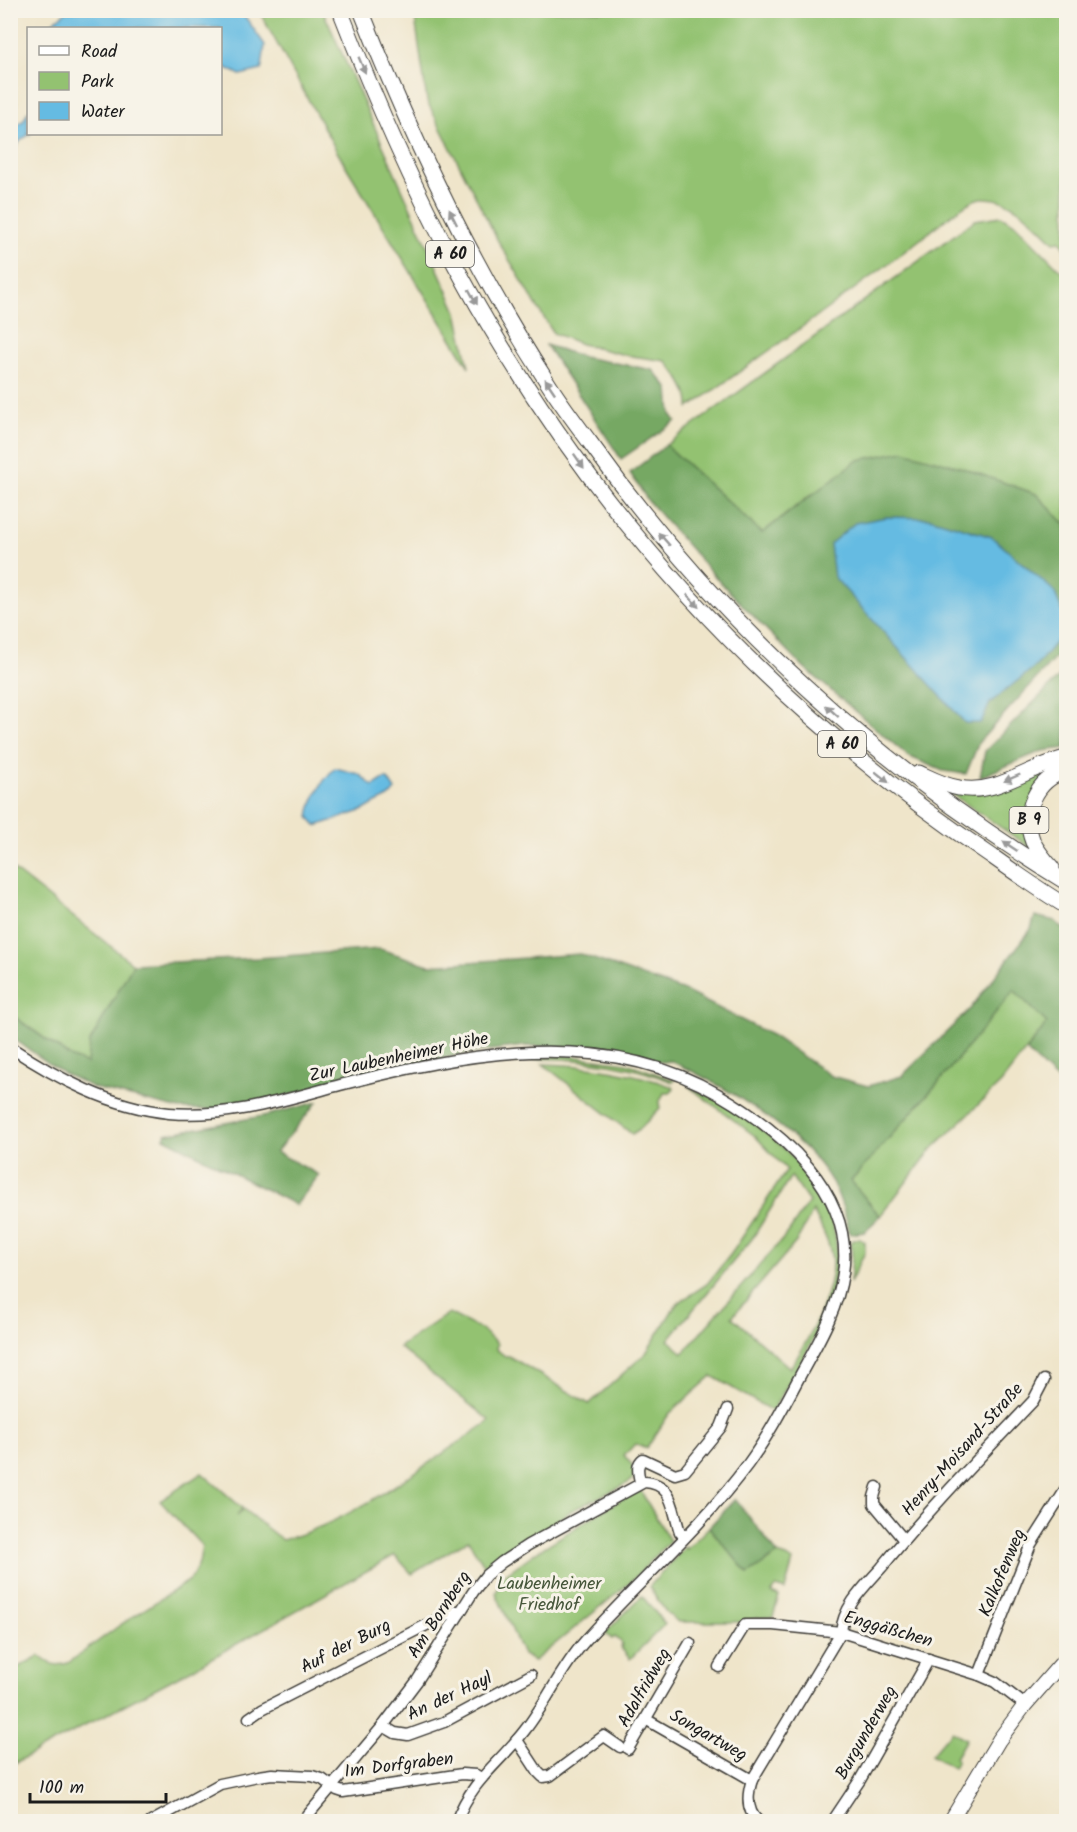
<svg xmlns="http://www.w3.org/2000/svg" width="1077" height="1832" viewBox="0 0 1077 1832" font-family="Kalam,sans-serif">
	<rect width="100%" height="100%" fill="#f7f3e8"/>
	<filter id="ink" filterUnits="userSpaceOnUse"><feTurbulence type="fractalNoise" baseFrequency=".0167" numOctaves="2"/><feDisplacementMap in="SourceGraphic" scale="12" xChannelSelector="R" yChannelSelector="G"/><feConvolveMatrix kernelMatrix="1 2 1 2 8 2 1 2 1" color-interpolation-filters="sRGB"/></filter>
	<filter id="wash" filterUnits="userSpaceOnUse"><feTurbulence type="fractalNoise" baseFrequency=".008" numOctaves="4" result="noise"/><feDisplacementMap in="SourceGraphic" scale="24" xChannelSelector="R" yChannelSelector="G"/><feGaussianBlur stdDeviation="1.35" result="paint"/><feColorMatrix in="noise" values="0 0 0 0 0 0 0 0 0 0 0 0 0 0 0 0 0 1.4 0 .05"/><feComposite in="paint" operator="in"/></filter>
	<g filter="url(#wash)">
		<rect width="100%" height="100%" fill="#efe5ca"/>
		<!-- green -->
		<g fill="#93c271" stroke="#586f46" stroke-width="1.5" fill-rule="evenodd">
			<path d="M11 10 18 11 12 70 16 105 11 106Z"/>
			<path d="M259 11H323L457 312 469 367 339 155Z"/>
			<path d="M1016 11C1024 13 1055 10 1066 11V258L1064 245 1060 241 1054 242C1035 223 1012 196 982 198 969 198 934 229 922 238 846 297 767 352 689 408 690 390 677 375 666 361L625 355 581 344 553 333 498 241 427 101 414 11Z"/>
			<path d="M1001 216 1015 224 1066 276V525L1036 494H812L762 533 666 445 975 220Z"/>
			<path d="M1058 764 1042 779 1031 848 946 790Z"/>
			<path d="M10 867 133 964 89 1044 87 1064 72 1058 11 1014Z"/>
			<path d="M1014 990 1047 1023 1001 1083 933 1148 880 1216 851 1181 943 1077Z"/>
			<path d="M564 1055 626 1063 675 1080 673 1082C659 1077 644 1071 629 1068 561 1053 494 1058 427 1071L422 1070 469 1061Z"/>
			<path d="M543 1064C587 1065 631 1071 673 1087L674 1089 670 1093H664L659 1103 660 1108 640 1129 632 1134Z"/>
			<path d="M688 1086C702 1093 717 1099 729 1107 791 1145 851 1204 834 1283 825 1327 795 1372 772 1411L712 1376 669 1414 647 1448 636 1444 624 1455 633 1466 635 1475 630 1482 571 1511 486 1568 468 1540 412 1574 395 1555 196 1667 11 1765V1671L39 1656C49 1664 55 1667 68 1663L120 1625 190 1580 199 1563 202 1546 160 1501 202 1473 242 1508 237 1516 243 1509 282 1540C355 1521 427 1463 490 1421L399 1347 449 1313 482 1330 497 1344 496 1349 505 1356H509L589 1404 646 1353 674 1308 678 1303 707 1284 731 1254 787 1170 755 1136ZM791 1176 809 1202 788 1233 683 1353 668 1340 752 1239ZM813 1211C820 1225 828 1239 831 1254 838 1284 807 1344 790 1368L732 1317 796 1242Z"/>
			<path d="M858 1238 865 1242V1252L850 1283 852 1256 851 1241Z"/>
			<path d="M639 1488 670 1541 631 1582 534 1661 523 1655 496 1593 503 1576 536 1552Z"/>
			<path d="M709 1527 748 1574 778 1554 787 1557 793 1561 785 1590 776 1587 772 1593 779 1596 773 1617 757 1618 746 1622H678L666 1612 649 1587 685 1547 687 1549Z"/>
			<path d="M642 1596 665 1624 630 1659 621 1648 622 1643 615 1637 612 1639 605 1633Z"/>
			<path d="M952 1731 966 1739 955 1758 957 1760 953 1768 931 1755Z"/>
		</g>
		<!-- forest -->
		<g fill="#76a863" stroke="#496240" stroke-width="1.5">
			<path d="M546 345 583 357 653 370 669 389 671 414 676 421 621 459Z"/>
			<path d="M666 445 762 533 858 460 904 451 960 467 1036 494 1066 525V646L979 742 966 774 943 771 908 756 800 664 719 581 648 501 630 473Z"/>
			<path d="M1066 670V748L1042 751 980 777 985 751Z"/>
			<path d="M1035 916 1055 921 1066 931V1089L1026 1051 1047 1023 1014 990 943 1077 851 1181 880 1216 865 1232 850 1234C846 1216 841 1199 832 1182 802 1131 723 1085 671 1061L663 1062 577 1047 525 1046 466 1053 261 1102 215 1110 180 1109 94 1088 63 1073 11 1037 10 1014 72 1058 87 1064 89 1044 133 964 257 958 380 949 429 965 580 954 687 992 773 1036 831 1076 868 1086 902 1076 971 1008 1031 929Z"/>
			<path d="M317 1102 276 1152 319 1175 296 1205 164 1138 166 1134 268 1115Z"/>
			<path d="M735 1499 778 1554 748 1574 709 1527Z"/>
		</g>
		<!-- water -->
		<g fill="#65bbe2" stroke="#406c7f" stroke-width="1.5">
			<path d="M67 11H241L265 45 262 67 261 70 240 75 221 65 220 28H49L53 22Z"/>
			<path d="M28 111V134H30L21 140 11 154V128L23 121Z"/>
			<path d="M887 517 930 518 992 537 1054 591 1064 615 1060 637 1037 665 990 703 981 723H965L834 577 830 544 855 523Z"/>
			<path d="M335 768 359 774 373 786 384 779H388L395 790 389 797 374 804 364 810 316 826 309 817C311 800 322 780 335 768Z"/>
		</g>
	</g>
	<g filter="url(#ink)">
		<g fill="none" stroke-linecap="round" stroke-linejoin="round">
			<!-- minor casing -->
			<g stroke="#3c3a36" stroke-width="13">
				<g id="minor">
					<path d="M10 1047C58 1079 111 1107 169 1113 228 1118 284 1100 340 1085 464 1053 601 1026 718 1094 780 1130 855 1192 843 1273 838 1309 819 1341 802 1372 785 1404 769 1435 748 1464 700 1529 638 1582 585 1641 561 1668 547 1702 525 1730 499 1764 472 1779 456 1822"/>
					<path d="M640 1483C639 1474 635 1465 643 1459L675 1474 685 1471 721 1427 728 1409"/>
					<path d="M877 1487 874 1497V1504L904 1540"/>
					<path d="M719 1667 745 1625H773L841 1632 979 1675 995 1682 1025 1705"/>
					<path d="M979 1675 1031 1544 1066 1489"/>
					<path d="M249 1718 262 1709 444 1616 457 1611 460 1613"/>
					<path d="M647 1720 752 1780"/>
					<path d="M383 1726 395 1733 408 1735 444 1722 531 1675"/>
					<path d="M517 1740 538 1772 543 1777 550 1776 604 1736 620 1747"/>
					<path d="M628 1749 690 1643"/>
					<path d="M151 1822 220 1784 258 1776 272 1774 312 1776 322 1779 337 1790 343 1792 462 1774 476 1775 481 1778"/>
					<path d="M302 1822 383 1726 417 1681 473 1592 486 1575 502 1562 528 1545 644 1482C674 1483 672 1510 680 1532L685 1537"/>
					<path d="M759 1822C746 1811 747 1795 752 1780L841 1632C843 1606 866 1585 882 1567 929 1509 982 1455 1033 1401L1044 1380"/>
					<path d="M832 1822 860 1780 929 1659"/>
				</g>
			</g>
			<!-- major casing -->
			<g stroke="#3c3a36" stroke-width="16">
				<path id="major" d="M950 1822 999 1740 1025 1705 1066 1658"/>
			</g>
			<!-- highway casing -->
			<g stroke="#3c3a36" stroke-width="17">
				<g id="highway">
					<path d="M340 10C382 118 430 226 489 325 616 540 785 718 993 857 1017 874 1041 891 1066 906"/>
					<path d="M361 10C412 139 471 263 546 380 559 401 574 421 589 441 716 620 879 768 1066 882"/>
					<path d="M919 773C932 779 945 786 959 788 997 796 1031 765 1066 758"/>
					<path d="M1052 868C1045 860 1038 852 1033 842 1021 812 1036 779 1066 771"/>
				</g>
			</g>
			<!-- minor -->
			<use href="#minor" stroke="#fff" stroke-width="10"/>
			<!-- major -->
			<use href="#major" stroke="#fff" stroke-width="14"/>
			<!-- highway -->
			<use href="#highway" stroke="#fff" stroke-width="15"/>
			<!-- rail casing -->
			<g stroke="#1c1c1c" stroke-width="5">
				<path id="rail" d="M1065 1822 1066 1820"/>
			</g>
			<!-- rail -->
			<use href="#rail" stroke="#f7f3e8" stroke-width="3" stroke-dasharray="9" stroke-linecap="butt"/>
		</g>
		<!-- one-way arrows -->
		<defs><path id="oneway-solid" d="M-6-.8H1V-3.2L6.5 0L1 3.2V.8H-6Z" transform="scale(1.5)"/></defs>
		<g fill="#999">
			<use href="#oneway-solid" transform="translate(362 65) rotate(67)"/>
			<use href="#oneway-solid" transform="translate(453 217) rotate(-117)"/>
			<use href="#oneway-solid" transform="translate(473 297) rotate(61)"/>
			<use href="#oneway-solid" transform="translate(550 386) rotate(-124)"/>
			<use href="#oneway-solid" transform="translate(579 461) rotate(55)"/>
			<use href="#oneway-solid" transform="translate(664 539) rotate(-131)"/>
			<use href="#oneway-solid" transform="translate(693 601) rotate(47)"/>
			<use href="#oneway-solid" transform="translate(832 711) rotate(-138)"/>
			<use href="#oneway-solid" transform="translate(882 777) rotate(39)"/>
			<use href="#oneway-solid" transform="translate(1012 778) rotate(157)"/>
			<use href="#oneway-solid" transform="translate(1010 846) rotate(-146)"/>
		</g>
	</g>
	<g text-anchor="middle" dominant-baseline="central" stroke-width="6" stroke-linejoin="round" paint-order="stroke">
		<!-- shield labels -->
		<g fill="#f7f3e8" stroke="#5e5c59" stroke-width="1.5">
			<rect x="426" y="241" width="48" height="26" rx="4.5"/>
			<rect x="818" y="731" width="48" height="26" rx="4.5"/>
			<rect x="1009.5" y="807" width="39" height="26" rx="4.5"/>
		</g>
		<g font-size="16" font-weight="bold" fill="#1c1c1c">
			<text x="450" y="254">A 60</text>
			<text x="842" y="744">A 60</text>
			<text x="1029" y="820">B 9</text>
		</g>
		<!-- street labels -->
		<g font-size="18" fill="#1c1c1c" stroke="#f7f3e8">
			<text transform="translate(399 1058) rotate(-12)">Zur Laubenheimer Höhe</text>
			<text transform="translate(963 1450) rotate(-48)">Henry-Moisand-Straße</text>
			<text transform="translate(1003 1573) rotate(-67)">Kalkofenweg</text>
			<text transform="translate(440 1615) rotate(-57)">Am Bornberg</text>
			<text transform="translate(888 1630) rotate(16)">Enggäßchen</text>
			<text transform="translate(346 1647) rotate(-27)">Auf der Burg</text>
			<text transform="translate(645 1688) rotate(-60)">Adalfridweg</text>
			<text transform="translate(450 1697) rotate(-25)">An der Hayl</text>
			<text transform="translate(867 1733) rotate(-60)">Burgunderweg</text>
			<text transform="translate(708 1736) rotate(30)">Songartweg</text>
			<text transform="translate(399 1766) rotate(-7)">Im Dorfgraben</text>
		</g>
		<!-- park labels -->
		<g font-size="18" fill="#46563a" stroke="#f7f3e8">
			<text x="549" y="1584">Laubenheimer<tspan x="549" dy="21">Friedhof</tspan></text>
		</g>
	</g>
	<!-- margin -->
	<rect width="1077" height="1832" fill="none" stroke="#f7f3e8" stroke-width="36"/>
	<!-- legend -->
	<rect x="27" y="27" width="195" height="108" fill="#f7f3e8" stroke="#9f9d96" stroke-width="1.5"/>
	<rect x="39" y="46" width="30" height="9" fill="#ffffff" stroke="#9f9d96" stroke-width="1.5"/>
	<text x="81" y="57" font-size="18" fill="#1c1c1c">Road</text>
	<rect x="39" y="72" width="30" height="18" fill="#93c271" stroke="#9f9d96" stroke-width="1.5"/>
	<text x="81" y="87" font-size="18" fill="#1c1c1c">Park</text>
	<rect x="39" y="102" width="30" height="18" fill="#65bbe2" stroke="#9f9d96" stroke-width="1.5"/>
	<text x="81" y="117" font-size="18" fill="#1c1c1c">Water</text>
	<!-- scale -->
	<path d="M30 1793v9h136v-9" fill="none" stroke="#1c1c1c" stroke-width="3"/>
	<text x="39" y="1793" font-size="18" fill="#1c1c1c" stroke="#f7f3e8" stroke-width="4.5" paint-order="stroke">100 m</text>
</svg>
